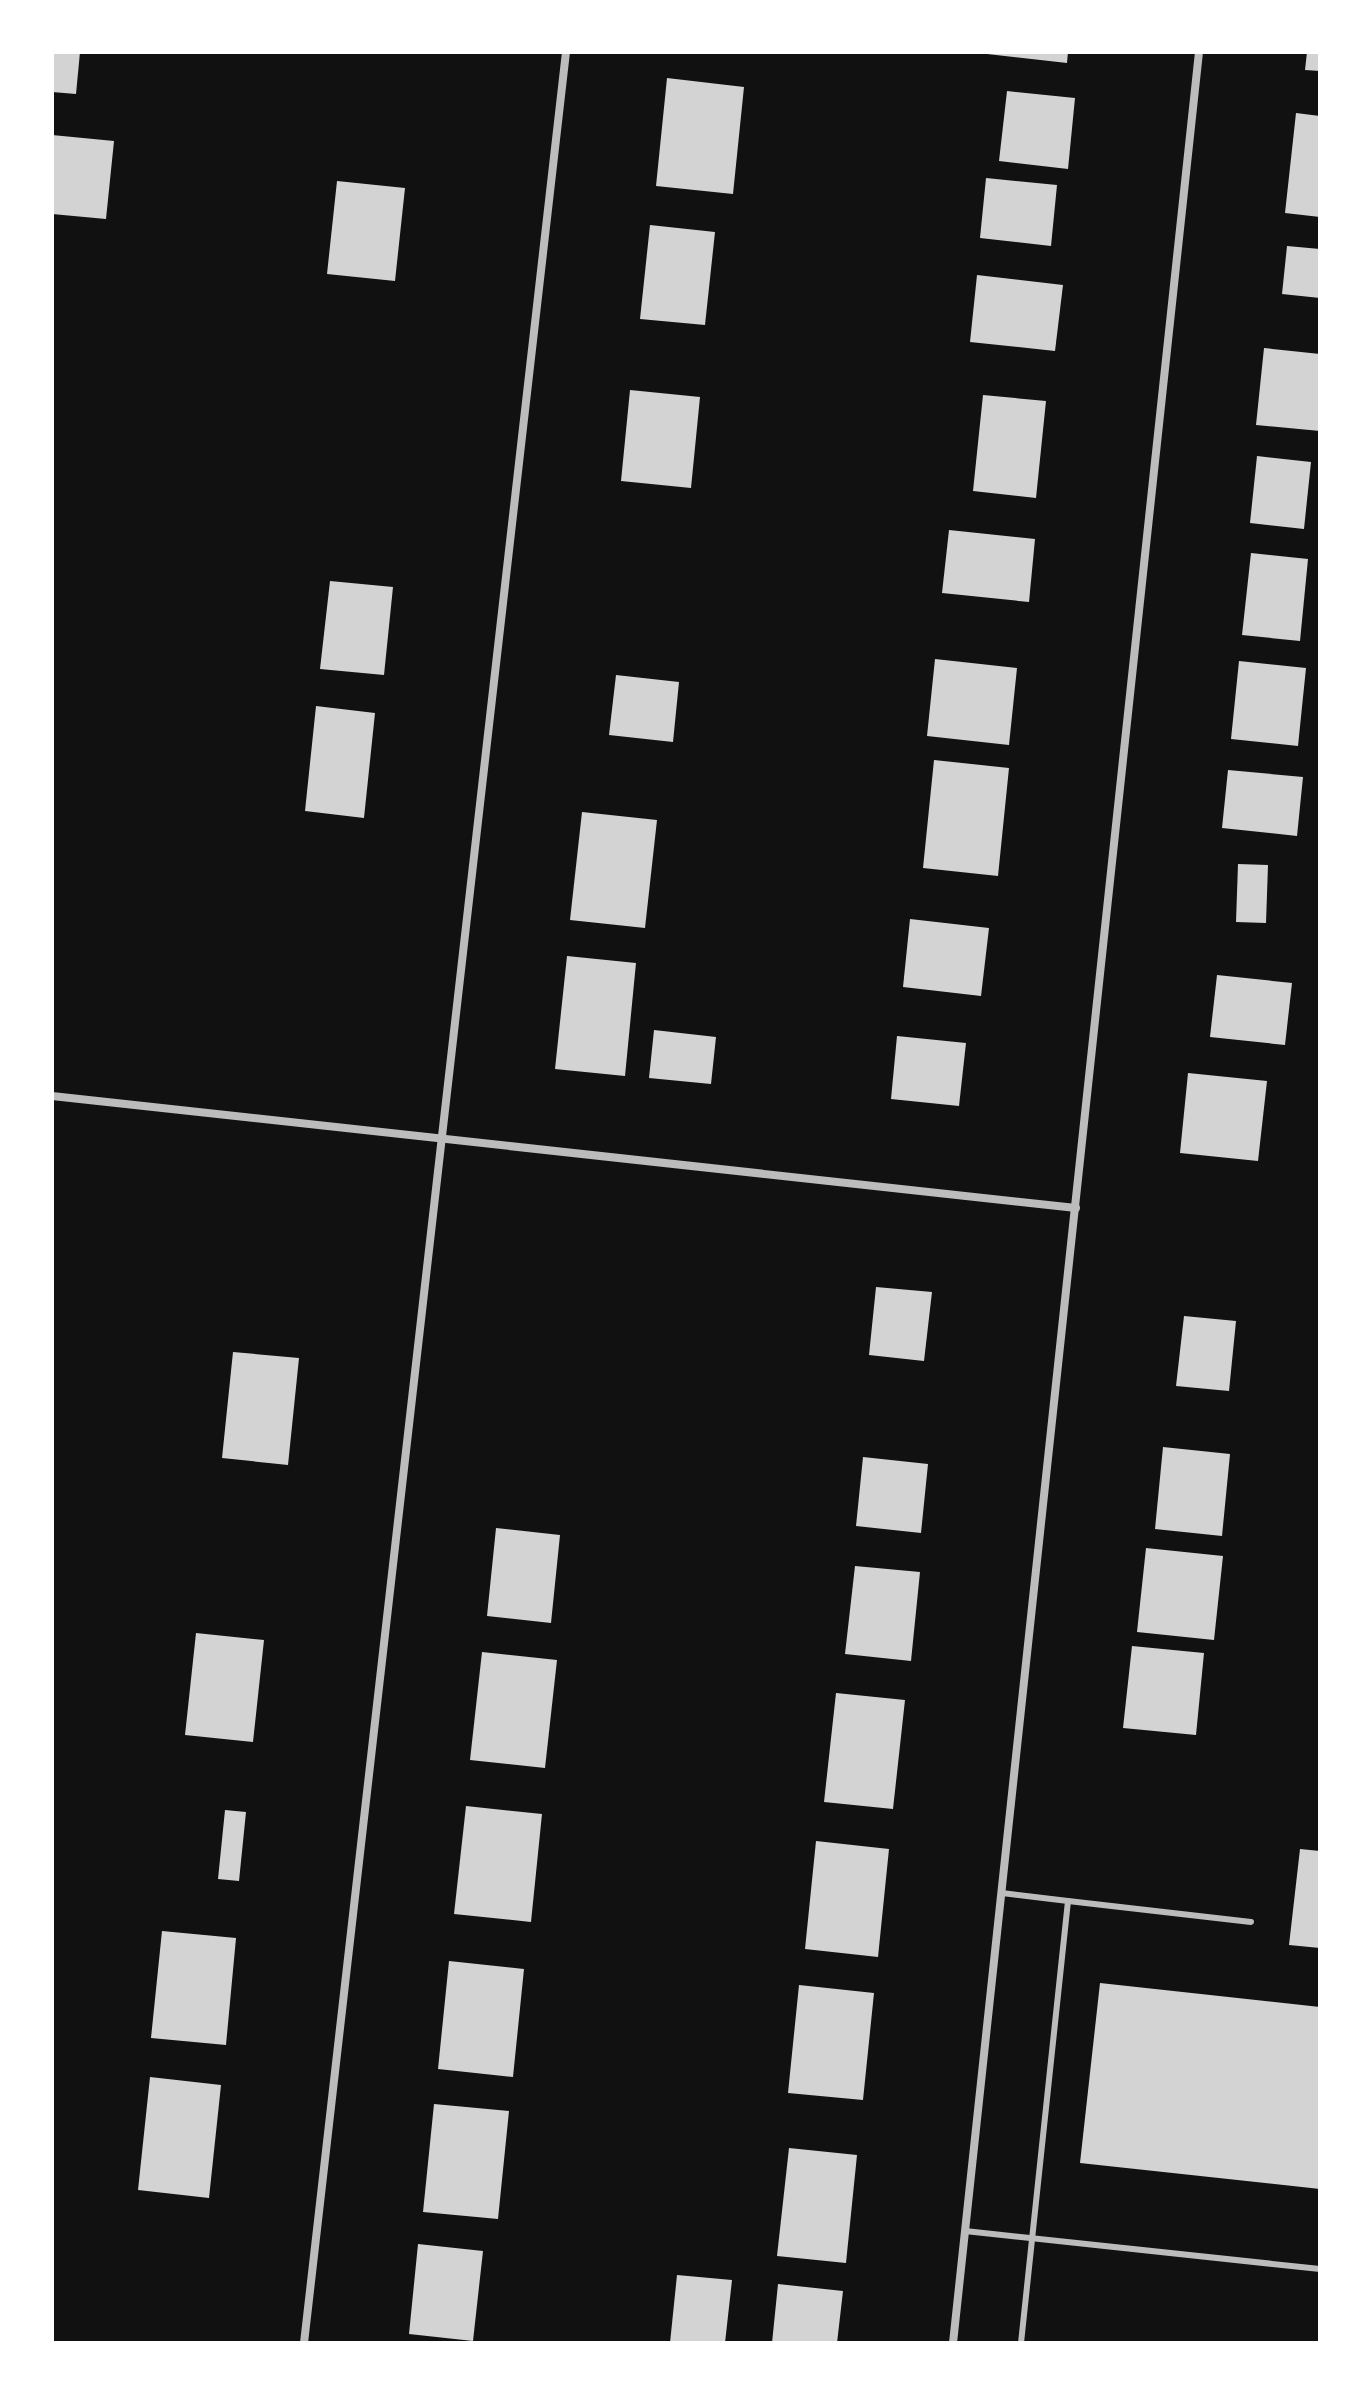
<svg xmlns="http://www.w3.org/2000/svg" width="1372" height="2395" viewBox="0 0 1372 2395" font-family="'Nunito Sans',sans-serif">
	<rect width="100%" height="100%" fill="#111"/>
	<!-- building -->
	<g fill="#d3d3d3">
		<path d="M52 52H80L76 94 52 92Z"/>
		<path d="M987 52H1068L1067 63 987 54Z"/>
		<path d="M1307 52H1320V71L1305 70Z"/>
		<path d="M667 78 744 87 733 194 656 186Z"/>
		<path d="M1007 91 1075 98 1068 169 999 161Z"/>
		<path d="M1296 113 1320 116V217L1285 213Z"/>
		<path d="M52 135 114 141 106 219 52 214Z"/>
		<path d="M986 178 1057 185 1051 246 980 238Z"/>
		<path d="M337 181 405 188 395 281 327 274Z"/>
		<path d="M650 225 715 232 705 325 640 319Z"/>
		<path d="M1287 246 1320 249V298L1282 294Z"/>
		<path d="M977 275 1063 285 1055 351 970 342Z"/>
		<path d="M1264 348 1320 354V431L1256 425Z"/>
		<path d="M630 390 700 397 691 488 621 481Z"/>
		<path d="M983 395 1046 401 1036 498 973 491Z"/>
		<path d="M1257 456 1311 462 1304 529 1250 523Z"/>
		<path d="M949 530 1035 539 1029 602 942 593Z"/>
		<path d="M1251 553 1308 559 1300 641 1242 635Z"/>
		<path d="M330 581 393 587 384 675 320 669Z"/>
		<path d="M935 659 1017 668 1009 745 927 736Z"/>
		<path d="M1239 661 1306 668 1298 746 1231 739Z"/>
		<path d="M616 675 679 682 673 742 609 735Z"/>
		<path d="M316 706 375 713 364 818 305 811Z"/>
		<path d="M934 760 1009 768 998 876 923 868Z"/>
		<path d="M1228 770 1303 777 1297 836 1222 828Z"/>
		<path d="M582 812 657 820 645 928 570 920Z"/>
		<path d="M1238 864 1268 865 1266 923 1236 922Z"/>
		<path d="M910 919 989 928 981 996 903 987Z"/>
		<path d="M567 956 636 963 625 1076 555 1069Z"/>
		<path d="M1217 975 1292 983 1285 1045 1210 1037Z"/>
		<path d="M654 1030 716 1037 711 1084 649 1078Z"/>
		<path d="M897 1036 966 1043 959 1106 891 1099Z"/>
		<path d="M1188 1073 1267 1081 1258 1161 1180 1153Z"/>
		<path d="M876 1287 932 1292 924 1361 869 1355Z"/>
		<path d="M1184 1316 1236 1321 1229 1391 1176 1386Z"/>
		<path d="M233 1352 299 1358 288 1465 222 1458Z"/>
		<path d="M1163 1447 1230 1454 1222 1536 1155 1529Z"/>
		<path d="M863 1457 928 1464 921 1533 856 1526Z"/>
		<path d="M496 1528 560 1535 551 1623 487 1616Z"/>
		<path d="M1146 1548 1223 1556 1214 1640 1137 1632Z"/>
		<path d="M855 1566 920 1572 911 1661 845 1654Z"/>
		<path d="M196 1633 264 1640 253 1742 185 1735Z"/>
		<path d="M1132 1646 1204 1653 1196 1735 1123 1728Z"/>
		<path d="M482 1652 557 1660 545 1768 470 1760Z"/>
		<path d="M836 1693 905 1700 893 1809 824 1802Z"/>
		<path d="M466 1806 542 1814 531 1922 454 1914Z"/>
		<path d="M225 1810 246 1812 239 1881 218 1879Z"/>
		<path d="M816 1841 889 1849 878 1957 805 1949Z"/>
		<path d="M1300 1849 1320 1851V1948L1289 1945Z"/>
		<path d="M162 1931 236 1938 226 2045 151 2038Z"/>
		<path d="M449 1961 524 1969 513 2077 438 2069Z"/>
		<path d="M1100 1983 1320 2007V2189L1080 2163Z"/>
		<path d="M799 1985 874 1993 863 2100 788 2093Z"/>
		<path d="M150 2077 221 2085 209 2198 138 2190Z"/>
		<path d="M434 2104 509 2111 498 2219 423 2212Z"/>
		<path d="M789 2148 857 2155 846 2263 777 2256Z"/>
		<path d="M418 2244 483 2251 473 2341 409 2334Z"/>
		<path d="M677 2275 732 2280 725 2343H670Z"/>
		<path d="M778 2284 843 2291 837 2343H772Z"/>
	</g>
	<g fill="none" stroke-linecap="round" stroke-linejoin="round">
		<!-- service -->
		<g stroke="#bcbcbc" stroke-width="6">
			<path d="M1002 1893 1068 1901 1021 2343"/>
			<path d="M1068 1901 1251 1922"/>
			<path d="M965 2231 1320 2269"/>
		</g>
		<!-- minor -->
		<g stroke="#bcbcbc" stroke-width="8">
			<path d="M52 1096 1076 1208"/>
			<path d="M304 2343C391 1579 476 815 566 52"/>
			<path d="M953 2343 1199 52"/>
		</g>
	</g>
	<!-- border -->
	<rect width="1372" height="2395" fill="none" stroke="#ffffff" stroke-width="108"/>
</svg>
